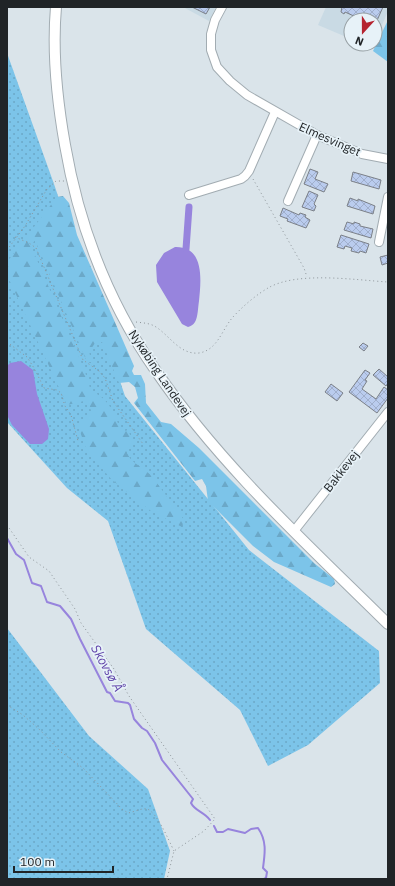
<svg xmlns="http://www.w3.org/2000/svg" width="395" height="886" viewBox="0 0 395 886" font-family="'IBM Plex Sans',sans-serif">
	<defs>
		<pattern id="grass-dots" width="8" height="8" patternUnits="userSpaceOnUse"><rect width="8" height="8" fill="#7cc4e9"/><path d="M2 2h.1M6 6h.1" fill="none" stroke="#6ba8c8" stroke-width="1.8" stroke-linecap="round"/></pattern>
		<pattern id="forest-firs" width="22" height="20" patternUnits="userSpaceOnUse"><rect width="22" height="20" fill="#7cc4e9"/><path d="M5 1l3.5 6h-7zM16 11l3.5 6h-7z" fill="#6ba8c8"/></pattern>
		<pattern id="building-cross-hatch" width="8" height="8" patternUnits="userSpaceOnUse"><rect width="8" height="8" fill="#baccee"/><path d="M0 0l8 8M0 8l8-8" fill="none" stroke="#a0afcc"/></pattern>
	</defs>
	<rect width="100%" height="100%" fill="#dae4ea"/>
	<!-- built -->
	<g fill="#c9dae4">
		<path d="M183 7H216L209 21Z"/>
		<path d="M326 7H388V11L375 42V20H351V39L318 25Z"/>
	</g>
	<!-- grass -->
	<g fill="url(#grass-dots)">
		<path d="M7 53 54 184 125 396 249 550 379 651 380 683 308 745 268 766 240 710 146 629 108 521 67 488 7 422Z"/>
		<path d="M7 628 89 736 148 789 170 851 164 879H7Z"/>
	</g>
	<!-- forest -->
	<g fill="url(#forest-firs)">
		<path d="M388 20V62L373 51Z"/>
		<path d="M63 196 69 203 77 235 134 366 132 371 134 375H141L145 384 146 403 161 422 171 424 199 448 314 563 334 579 335 584 331 587 274 562 253 546 208 501 206 486 202 479 195 481 134 403 138 398 135 387 129 382 119 383 102 342 95 343 89 352 92 362H87L35 240 31 246 84 369 91 391C111 400 113 413 122 432L128 430 133 442 127 453 131 460 151 475 184 520 182 527 151 511 112 480 87 451 78 426 91 411 88 400 67 405 7 275V262L57 197Z"/>
	</g>
	<!-- water -->
	<g fill="#9784dd">
		<path d="M175 247C205 246 201 281 199 301 198 307 198 317 195 322 193 325 191 326 188 327L182 324 157 282 156 265 164 253Z"/>
		<path d="M21 361 33 370 37 394 49 429 48 439 42 444H30L12 425 7 415V366L10 363Z"/>
	</g>
	<g fill="none" stroke-linecap="round" stroke-linejoin="round">
		<!-- stream -->
		<g stroke="#9784dd" stroke-width="2">
			<path d="M7 538 16 554 24 560 32 583 41 586 47 602 60 606 71 619 80 639 107 692 110 693 115 701 128 703 130 705 134 719 142 728 147 731 155 743 162 760 193 799 191 803C195 811 204 812 210 820"/>
			<path d="M214 826 217 832H223L228 829 245 833 251 829 258 828C267 841 265 853 263 868L267 872 266 878 264 879"/>
		</g>
		<!-- canal -->
		<path stroke="#9784dd" stroke-width="7" d="M186 249 189 207"/>
	</g>
	<!-- building -->
	<g fill="url(#building-cross-hatch)" stroke="#7b8088">
		<path d="M192 7H210L206 14Z"/>
		<path d="M342 7H383L375 25V20H355L356 17 345 12 344 14 341 12Z"/>
		<path d="M310 169 318 172 315 179 328 184 324 192 304 184Z"/>
		<path d="M353 172 381 180 379 189 351 181Z"/>
		<path d="M309 191 318 195 314 204 316 206 314 211 302 207Z"/>
		<path d="M350 198 358 201V199L375 206 373 214 347 206Z"/>
		<path d="M283 208 299 215 300 213 306 215 305 217 310 220 306 228 287 221 288 219 280 216Z"/>
		<path d="M347 222 354 224V222L360 224V226L373 229 371 238 344 230Z"/>
		<path d="M341 235 369 244 366 253 360 251 359 253 351 251 352 248 345 246 344 249 337 247Z"/>
		<path d="M388 255V263L382 265 380 257Z"/>
		<path d="M363 343 368 346 364 351 359 347Z"/>
		<path d="M379 369 388 377V383L386 386 373 375Z"/>
		<path d="M365 370 370 373 365 380 367 381 362 389 376 399 384 387 388 390V398L377 413 349 392Z"/>
		<path d="M331 384 343 393 337 401 325 392Z"/>
	</g>
	<g fill="none" stroke-linecap="round" stroke-linejoin="round">
		<!-- minor casing -->
		<g stroke="#a2acb2" stroke-width="10">
			<g id="minor">
				<path d="M222 7 215 20 211 34V50L217 67 230 81 247 95 317 135 362 154 388 159"/>
				<path d="M189 195 241 179 245 176 249 171 275 112"/>
				<path d="M288 201 317 135"/>
				<path d="M379 242 388 197"/>
				<path d="M294 531 388 412"/>
			</g>
		</g>
		<!-- major casing -->
		<g stroke="#a2acb2" stroke-width="12">
			<path id="major" d="M56 7C52 53 57 100 65 145 79 226 109 304 156 371 221 466 307 544 388 624"/>
		</g>
		<!-- path -->
		<g stroke="#8d9499" stroke-width="1" stroke-dasharray="1 3" stroke-linecap="butt">
			<path d="M253 179 304 268 307 277"/>
			<path d="M15 237 29 243 36 248 83 360 99 371 105 378 113 401 143 444"/>
			<path d="M7 250 25 226 47 189 56 181H64"/>
			<path d="M136 322C143 323 150 323 156 327 170 336 180 355 199 353 218 350 222 329 233 317 243 306 256 295 268 288 297 271 355 280 388 282"/>
			<path d="M7 342 27 357 34 368 44 388 57 390 61 393 65 406 71 415 78 441"/>
			<path d="M7 525 29 557 49 571 75 609 81 623 114 669 129 696 215 819 204 831 174 851 167 879"/>
			<path d="M7 705 23 715 40 730 61 752 83 768 122 809 128 813C134 812 141 808 147 809 157 812 169 841 174 851"/>
		</g>
		<!-- minor -->
		<use href="#minor" stroke="#fff" stroke-width="8"/>
		<!-- major -->
		<use href="#major" stroke="#fff" stroke-width="10"/>
	</g>
	<g text-anchor="middle" dominant-baseline="central" stroke-width="3.5" stroke-linejoin="round" paint-order="stroke">
		<!-- street labels -->
		<g font-size="12" fill="#202427" stroke="#e7f2f8">
			<text transform="translate(330 139) rotate(24)">Elmesvinget</text>
			<text transform="translate(160 373) rotate(56)">Nykøbing Landevej</text>
			<text transform="translate(341 471) rotate(-52)">Bakkevej</text>
		</g>
		<!-- water labels -->
		<g font-size="13" font-style="italic" fill="#5d3fa7" stroke="#e7f2f8">
			<text transform="translate(107 668) rotate(61)">Skovsø Å</text>
		</g>
	</g>
	<!-- border -->
	<rect width="395" height="886" fill="none" stroke="#202427" stroke-width="16"/>
	<!-- north arrow -->
	<g transform="translate(363 32) rotate(201)"><circle r="19" fill="#e7f2f8" stroke="#97a0a4"/>
	<path d="M0-3L7 15L0 10L-7 15Z" fill="#b52330"/>
	<text y="-6" font-size="11" font-weight="bold" text-anchor="middle" fill="#202427">N</text>
	</g>
	<!-- scale -->
	<path d="M14 866v6h99v-6" fill="none" stroke="#202427" stroke-width="2"/>
	<text x="20" y="866" font-size="12" fill="#202427" stroke="#e7f2f8" stroke-width="3" paint-order="stroke">100 m</text>
</svg>
